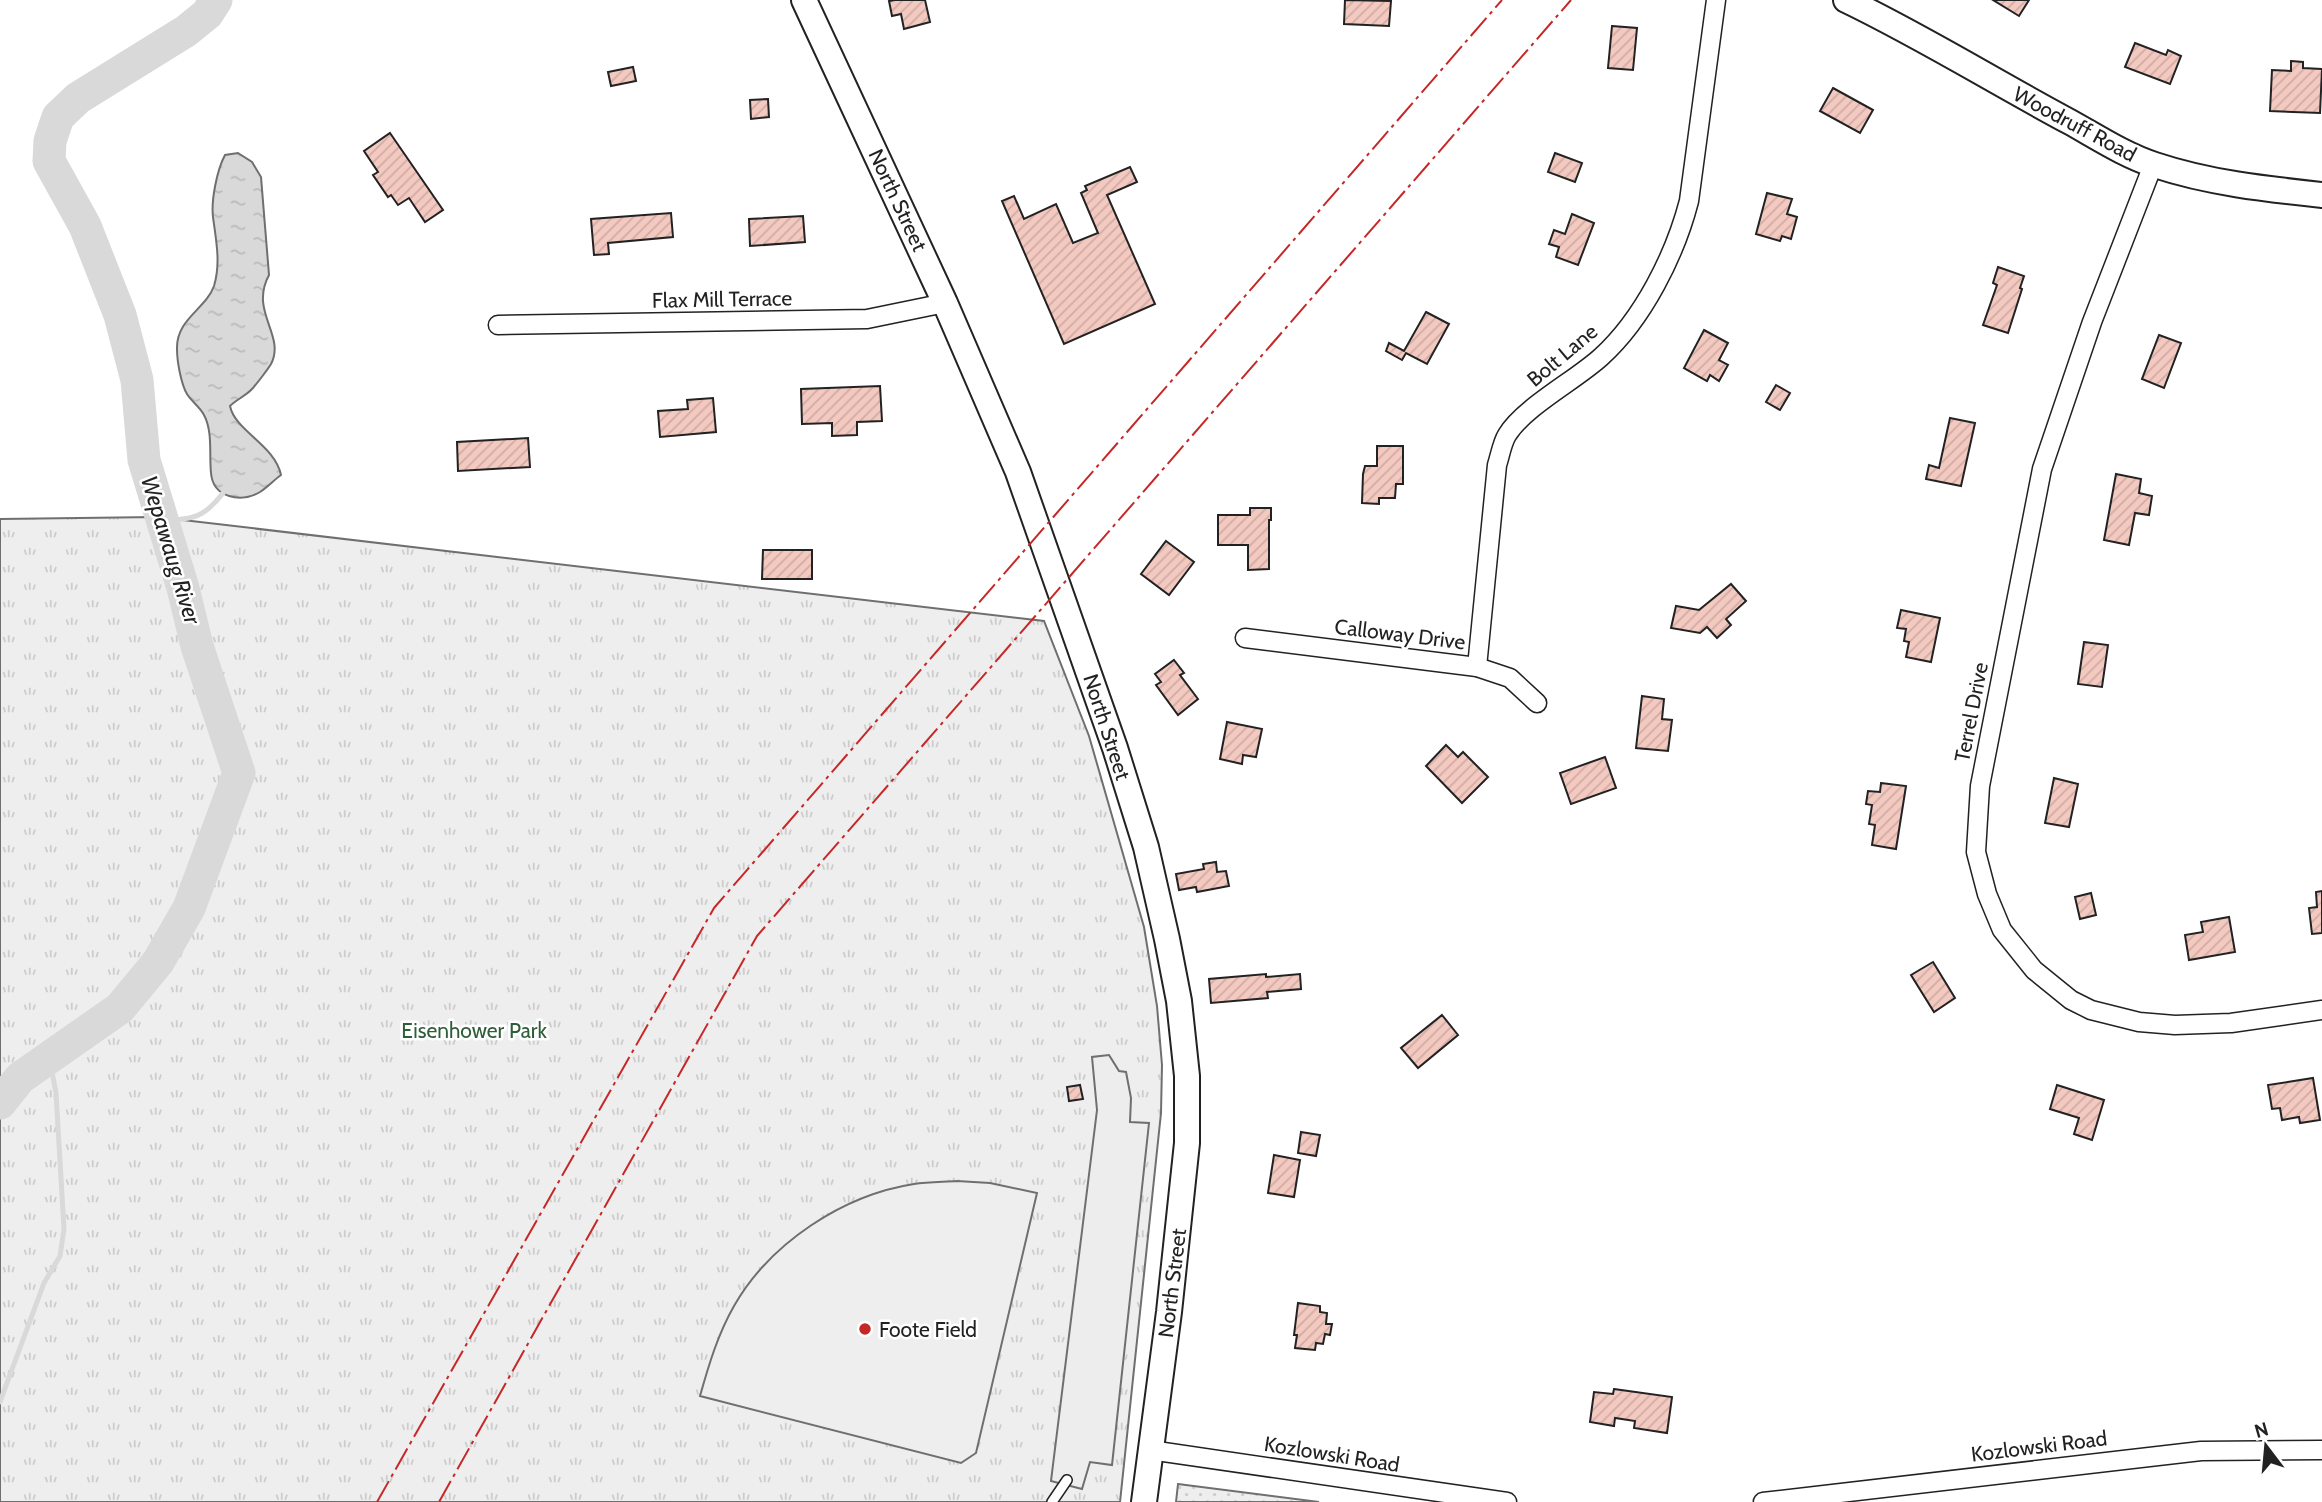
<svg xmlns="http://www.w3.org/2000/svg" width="2322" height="1502" viewBox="0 0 2322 1502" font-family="Cabin,sans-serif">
	<defs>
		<pattern id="grass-dots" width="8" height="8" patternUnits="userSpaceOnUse" patternTransform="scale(1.75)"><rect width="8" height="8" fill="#eee"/><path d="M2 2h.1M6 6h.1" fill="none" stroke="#ccc" stroke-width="1.8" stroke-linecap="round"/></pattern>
		<pattern id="park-tufts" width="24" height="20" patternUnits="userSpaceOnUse" patternTransform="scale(1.75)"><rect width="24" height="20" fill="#eee"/><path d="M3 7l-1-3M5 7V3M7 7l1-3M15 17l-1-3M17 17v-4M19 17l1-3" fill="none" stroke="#ccc"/></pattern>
		<pattern id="water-ripples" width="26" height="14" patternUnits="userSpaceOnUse" patternTransform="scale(1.75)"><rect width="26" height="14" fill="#d9d9d9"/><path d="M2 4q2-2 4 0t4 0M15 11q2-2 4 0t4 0" fill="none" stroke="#bababa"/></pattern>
		<pattern id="building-hatch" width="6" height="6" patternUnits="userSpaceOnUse" patternTransform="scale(1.75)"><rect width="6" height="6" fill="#f3c9c0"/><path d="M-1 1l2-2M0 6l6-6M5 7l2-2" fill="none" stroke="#d0aca5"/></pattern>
	</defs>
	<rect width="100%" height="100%" fill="#fff"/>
	<!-- grass -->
	<path fill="url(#grass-dots)" stroke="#6f6f6f" stroke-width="2" d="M1178 1484 1319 1502H1176Z"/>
	<!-- park -->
	<path fill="url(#park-tufts)" stroke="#6f6f6f" stroke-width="2" d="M157 517 1044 621 1089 736 1144 927 1157 1006 1162 1065 1161 1113 1120 1502H0V519Z"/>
	<!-- garden -->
	<path fill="#eee" stroke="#6f6f6f" stroke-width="2" d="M957 1181 990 1183 1037 1193 976 1453 961 1463 700 1396C709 1364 718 1334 734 1306 770 1243 843 1195 914 1184 928 1182 943 1182 957 1181Z"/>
	<!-- parking -->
	<path fill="#ededed" stroke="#6f6f6f" stroke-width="2" d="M1109 1055 1119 1071 1126 1072 1131 1098 1130 1122 1149 1123 1112 1465 1090 1462 1082 1489 1051 1481 1097 1110 1092 1057Z"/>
	<!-- water -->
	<path fill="url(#water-ripples)" stroke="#6f6f6f" stroke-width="2" d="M238 153 252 162 261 177 269 275C249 312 286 335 271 364 268 369 256 385 251 390 245 396 236 400 230 406 235 431 275 445 281 475 274 480 268 487 260 492 241 503 213 498 211 473 209 454 213 432 204 415 200 407 192 402 187 394 181 384 177 361 177 349 176 319 206 309 214 286 221 263 216 240 213 217 211 200 217 170 225 155Z"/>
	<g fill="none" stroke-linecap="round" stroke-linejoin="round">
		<!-- stream -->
		<g stroke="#d9d9d9" stroke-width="5">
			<path d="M163 521C193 519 204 518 223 493"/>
			<path d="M0 1402 44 1283 60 1256 64 1229 56 1093 49 1056"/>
		</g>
		<!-- river -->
		<path stroke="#d9d9d9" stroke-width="33" d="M0 1103 20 1078 120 1008 158 962 189 908 239 773 197 646 183 588 144 460 137 380 120 315 85 226 49 161 50 141 58 117 78 98 186 31 207 14 216 0"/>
	</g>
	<!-- building -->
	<g fill="url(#building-hatch)" stroke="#222" stroke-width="2">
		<path d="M895 0H925L930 22 904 29 901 14 892 16 889 1Z"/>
		<path d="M1345 0 1391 1 1389 26 1344 24Z"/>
		<path d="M1993 0H2029L2019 16Z"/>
		<path d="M1612 26 1637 28 1633 70 1608 68Z"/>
		<path d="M2135 43 2166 55 2168 50 2181 56 2170 84 2125 67Z"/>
		<path d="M2291 61 2303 62V68L2322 69 2320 113 2270 111 2272 70 2291 71Z"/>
		<path d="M633 67 636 81 611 86 608 72Z"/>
		<path d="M1833 88 1873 110 1860 133 1820 111Z"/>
		<path d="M768 99 769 117 751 119 750 100Z"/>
		<path d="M390 133 443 210 425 222 409 198 398 205 391 195 388 197 373 175 378 172 364 151Z"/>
		<path d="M1555 153 1582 163 1575 182 1548 172Z"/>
		<path d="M1130 167 1137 182 1107 195 1155 304 1064 344 1002 201 1014 196 1024 219 1056 204 1073 243 1098 233 1081 193 1087 190 1085 186Z"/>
		<path d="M1767 193 1792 199 1787 214 1797 217 1791 239 1782 236 1780 241 1756 234Z"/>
		<path d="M671 213 673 237 608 243 609 254 594 255 591 219Z"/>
		<path d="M1572 214 1594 223 1578 265 1556 257 1559 247 1549 244 1554 230 1565 234Z"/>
		<path d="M803 216 805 242 750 246 749 219Z"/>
		<path d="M1998 267 2024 276 2020 288 2022 289 2008 333 1983 325 1997 285 1993 283Z"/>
		<path d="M1426 312 1449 324 1427 364 1406 353 1402 360 1386 351 1389 343 1404 351Z"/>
		<path d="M1704 330 1728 343 1719 360 1728 365 1719 381 1710 375 1707 381 1684 368Z"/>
		<path d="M2159 335 2181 343 2164 388 2142 379Z"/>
		<path d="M1776 385 1790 393 1780 410 1766 402Z"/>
		<path d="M880 386 882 421 857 422V435L832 436V423L802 424 801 389Z"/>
		<path d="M713 398 716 432 660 437 658 411 688 409 687 400Z"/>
		<path d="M1950 418 1975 423 1961 486 1926 479 1929 465 1939 468Z"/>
		<path d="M528 438 530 467 458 471 457 442Z"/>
		<path d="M1377 446H1403V484H1396L1395 498H1379V504L1362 503 1363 474 1365 466H1377Z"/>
		<path d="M2116 474 2141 479 2139 493 2152 496 2149 515 2135 513 2129 545 2104 540Z"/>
		<path d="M1250 508H1271V520H1269V569L1248 570V545H1218V515H1250Z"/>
		<path d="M1166 541 1194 562 1169 595 1141 574Z"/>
		<path d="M763 550H812V579H762Z"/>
		<path d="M1731 584 1746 601 1726 619 1731 625 1717 638 1707 627 1700 633 1671 628 1676 606 1699 610Z"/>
		<path d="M1901 610 1940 618 1931 662 1906 657 1909 642 1904 641 1906 629 1897 628Z"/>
		<path d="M2084 642 2108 645 2102 687 2078 684Z"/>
		<path d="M1174 660 1184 673 1180 675 1198 699 1178 715 1156 685 1161 682 1155 674Z"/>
		<path d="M1642 696 1664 699 1662 719 1672 720 1668 751 1636 748Z"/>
		<path d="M1227 722 1262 729 1256 757 1243 755 1242 764 1220 759Z"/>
		<path d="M1446 745 1458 757 1463 752 1488 777 1462 803 1426 766Z"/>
		<path d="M1605 757 1616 788 1571 804 1560 773Z"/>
		<path d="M2054 778 2078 784 2069 827 2045 823Z"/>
		<path d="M1881 783 1906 786 1896 849 1872 845 1875 825 1869 824 1872 805 1866 804 1868 791 1880 792Z"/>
		<path d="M1216 862 1217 872 1226 871 1229 886 1197 892 1196 887 1179 890 1176 874 1204 869 1203 864Z"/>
		<path d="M2322 891V933L2312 934 2309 908 2317 907 2316 892Z"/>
		<path d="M2091 893 2096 915 2080 919 2075 897Z"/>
		<path d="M2229 917 2235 952 2189 960 2185 935 2203 932 2201 922Z"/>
		<path d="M1933 962 1955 998 1934 1012 1911 975Z"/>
		<path d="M1266 974V977L1300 974 1301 989 1267 992 1268 998 1211 1003 1209 979Z"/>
		<path d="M1442 1015 1458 1035 1418 1068 1401 1048Z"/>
		<path d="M2313 1078 2320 1120 2300 1123 2299 1117 2282 1120 2280 1108 2272 1109 2268 1085Z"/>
		<path d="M1080 1085 1083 1099 1069 1101 1067 1087Z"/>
		<path d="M2057 1085 2104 1100 2092 1140 2074 1134 2079 1118 2050 1109Z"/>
		<path d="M1301 1132 1320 1135 1316 1156 1298 1153Z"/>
		<path d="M1274 1155 1300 1160 1294 1197 1268 1193Z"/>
		<path d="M1298 1303 1320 1306V1312L1327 1313 1326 1324H1332L1330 1335 1325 1334 1323 1344 1316 1343 1315 1350 1295 1348 1297 1335H1294Z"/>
		<path d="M1614 1389 1672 1397 1667 1433 1634 1428 1635 1421 1615 1418 1614 1426 1590 1422 1594 1392 1613 1394Z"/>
	</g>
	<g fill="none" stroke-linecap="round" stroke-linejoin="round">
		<!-- lane casing -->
		<g stroke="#222" stroke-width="12">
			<path id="lane" d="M1052 1502 1067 1480"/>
		</g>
		<!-- street casing -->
		<g stroke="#222" stroke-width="21">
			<g id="street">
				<path d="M2153 165 2092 322 2042 469 1980 786 1976 852 1987 894 2002 930 2034 970 2071 1000 2091 1010 2139 1022 2175 1025 2231 1023 2322 1010"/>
				<path d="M498 325 867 319 945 303"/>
				<path d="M1245 638 1477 667 1510 678 1537 703"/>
				<path d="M1477 667 1497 465C1500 456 1502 443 1507 435 1524 407 1576 380 1601 357 1643 319 1675 255 1689 201L1716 0"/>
				<path d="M1150 1450 1507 1502"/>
				<path d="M1763 1502 2201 1451 2322 1450"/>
			</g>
		</g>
		<!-- secondary casing -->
		<g stroke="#222" stroke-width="28">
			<g id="secondary">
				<path d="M804 0 945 303 1018 472 1115 748 1146 847 1167 939 1179 1001 1187 1076V1143L1169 1312 1144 1502"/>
				<path d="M1846 0C1923 37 1995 82 2070 122 2097 137 2126 156 2155 165 2209 183 2266 189 2322 195"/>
			</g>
		</g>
		<!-- lane -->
		<use href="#lane" stroke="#fff" stroke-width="9"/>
		<!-- street -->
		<use href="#street" stroke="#fff" stroke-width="18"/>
		<!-- secondary -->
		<use href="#secondary" stroke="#fff" stroke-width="24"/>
		<!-- power -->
		<g stroke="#c62828" stroke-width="2" stroke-dasharray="24 5 3.5 5" stroke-linecap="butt">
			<path d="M377 1502 714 908 1502 0"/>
			<path d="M439 1502 757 936 1571 0"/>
		</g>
	</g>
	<!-- markers -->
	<circle fill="#c62828" stroke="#fff" stroke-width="2.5" cx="865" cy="1329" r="7"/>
	<g text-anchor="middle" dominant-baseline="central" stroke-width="5" stroke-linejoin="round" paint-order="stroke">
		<!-- street labels -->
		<g font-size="21" fill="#222" stroke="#fff">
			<text transform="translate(2075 124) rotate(28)">Woodruff Road</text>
			<text transform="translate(898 200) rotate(65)">North Street</text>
			<text transform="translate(722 299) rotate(-1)">Flax Mill Terrace</text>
			<text transform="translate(1562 355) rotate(-40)">Bolt Lane</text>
			<text transform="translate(1400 634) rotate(7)">Calloway Drive</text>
			<text transform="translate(1971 712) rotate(-79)">Terrel Drive</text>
			<text transform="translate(1107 727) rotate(72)">North Street</text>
			<text transform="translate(1172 1283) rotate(-83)">North Street</text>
			<text transform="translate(2039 1446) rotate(-7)">Kozlowski Road</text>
			<text transform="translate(1332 1454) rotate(9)">Kozlowski Road</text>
		</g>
		<!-- park labels -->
		<g font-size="21" fill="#2f5e38" stroke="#fff">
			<text x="474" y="1030">Eisenhower Park</text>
		</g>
		<!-- poi labels -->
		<g font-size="21" fill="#222" stroke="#fff" text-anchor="start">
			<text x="879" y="1329">Foote Field</text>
		</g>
		<!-- water labels -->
		<g font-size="23" font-style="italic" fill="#222" stroke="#fff">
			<text transform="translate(171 550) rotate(73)">Wepawaug River</text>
		</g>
	</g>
	<!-- north arrow -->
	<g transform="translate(2266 1446) rotate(344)" stroke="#ffffff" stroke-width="5" paint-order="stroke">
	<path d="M0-5L12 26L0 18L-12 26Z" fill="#222222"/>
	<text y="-10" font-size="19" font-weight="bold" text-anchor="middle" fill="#222222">N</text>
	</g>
</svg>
